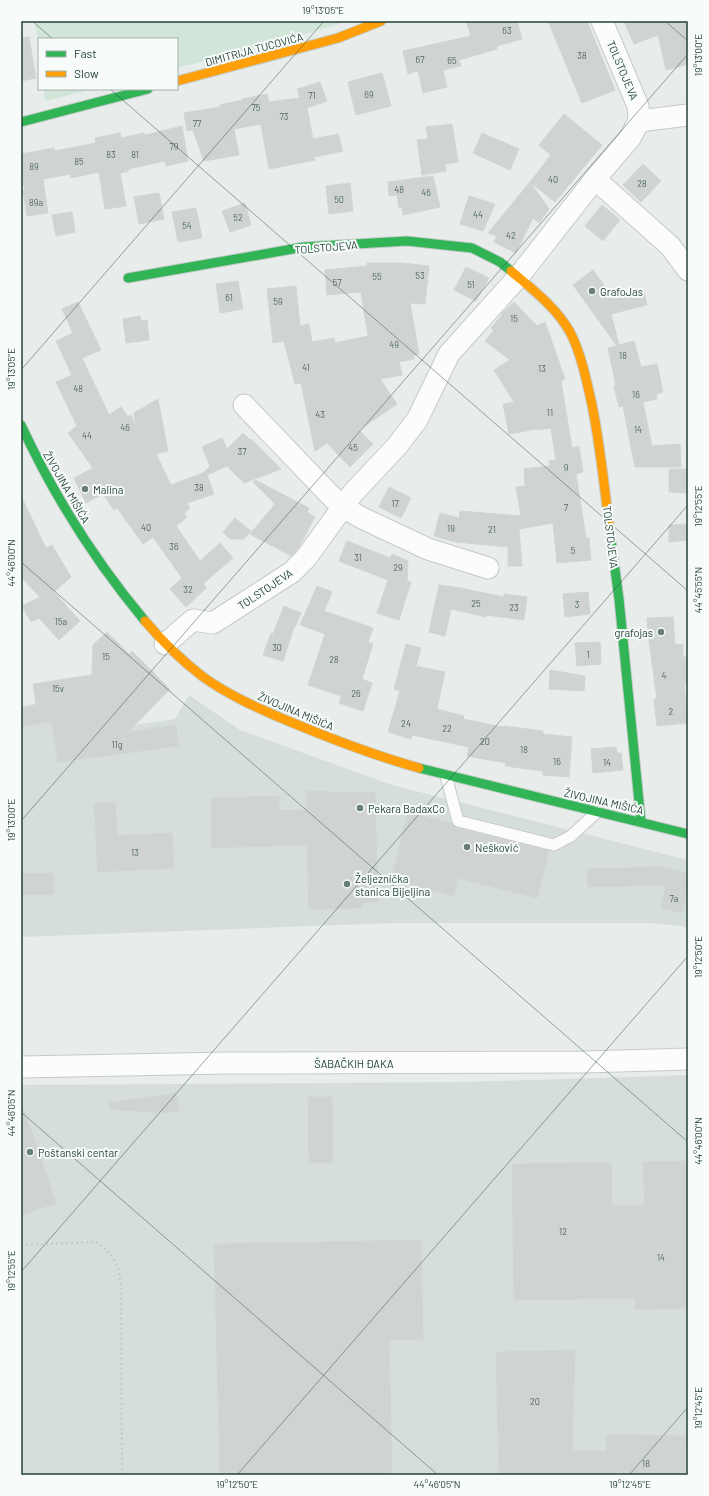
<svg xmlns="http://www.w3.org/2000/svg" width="709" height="1496" viewBox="0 0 709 1496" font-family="Barlow,sans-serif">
	<rect width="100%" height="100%" fill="#e8edeb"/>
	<!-- built -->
	<g fill="#d6dedb">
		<path d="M89 695 94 731 175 719 189 695 240 730 392 785 688 860V927L653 923H393L21 937V706Z"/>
		<path d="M688 1075V1475H21V1085L464 1082Z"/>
	</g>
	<!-- green -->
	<g fill="#d1e6d8">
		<path d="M35 21H349L268 45 177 68V39H39V51Z"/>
		<path d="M44 89H94L45 101Z"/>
	</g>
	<!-- building -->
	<g fill="#cfd4d2" stroke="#d1d6d4">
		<path d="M466 21H517L522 39 497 46V49L459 60 461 66 443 70 447 87 423 93 418 71 408 74 403 51 471 36Z"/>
		<path d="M548 21H587L615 90 582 103Z"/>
		<path d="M624 21H688V64L666 70 658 35 634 44Z"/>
		<path d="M29 37 36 78 21 81V38Z"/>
		<path d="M382 73 391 106 356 115 348 82Z"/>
		<path d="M320 82 327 101 307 108 313 139 338 134 343 151 314 157 315 160 269 169 261 124 234 129 239 155 204 161 193 130 187 131 184 113 220 107V105L242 100V99L267 94 269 102 300 98 297 89Z"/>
		<path d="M564 114 602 145 555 202 530 182 551 155 539 145Z"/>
		<path d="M452 124 458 162 445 164 446 171 422 175 417 140 428 139 426 127Z"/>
		<path d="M182 126 188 161 166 166 165 161 128 169 129 171 120 173 126 206 105 209 99 172 71 178 70 174 43 179 48 213 27 216 23 191H25L21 171V154L54 148 55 151 96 143 95 138 120 133 121 138 144 133 145 135Z"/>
		<path d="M482 133 519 149 510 170 473 153Z"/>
		<path d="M643 164 661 181 641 202 623 185Z"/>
		<path d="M433 176 440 207 403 215 402 207 399 208 397 195 389 196 388 182Z"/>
		<path d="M530 182 549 209 539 223 533 218 516 253 494 242 497 236 488 233Z"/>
		<path d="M350 183 353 211 329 214 326 186Z"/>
		<path d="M159 193 164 219 139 224 134 197Z"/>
		<path d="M469 196 495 204 483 231 460 224Z"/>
		<path d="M245 203 251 225 230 232 222 211Z"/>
		<path d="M602 205 620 220 603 241 585 226Z"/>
		<path d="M196 208 202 238 178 242 172 212Z"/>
		<path d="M72 212 75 232 56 236 52 215Z"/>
		<path d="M367 263H402L429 266 425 304 410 303 419 354 414 355V359L399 362 402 375 380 379 397 404 359 430 373 444 350 467 327 443 315 451 301 383 295 384 284 341 273 343 267 289 296 286 300 326 309 324 312 342 334 338 335 343 368 336 361 292 327 295 325 270 367 266Z"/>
		<path d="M466 267 489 278 476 301 454 290Z"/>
		<path d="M593 270 613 298 644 290 647 305 611 314 619 345 634 341 641 367 657 364 663 392 656 394 657 399 643 402 652 446 680 444 681 467H635L623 406 619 407 614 386 616 385 608 348 617 346 573 285Z"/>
		<path d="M238 281 243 309 220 313 216 284Z"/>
		<path d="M78 302 101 350 82 358 109 415 121 407 128 417 131 415 136 427 134 413 158 399 168 451 156 454 171 485 203 473 210 466 202 447 222 438 227 449 243 433 250 440 251 439 281 469 244 483 227 466 207 475 214 494 187 503 190 508 184 513 187 517 176 526 200 561 220 543 233 558 203 584 206 588 186 607 170 589 182 578 153 537 143 544 117 508 114 510 103 494 86 503 74 478 93 468 68 433 77 426 56 382 72 375 56 341 73 333 62 309Z"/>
		<path d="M514 302 537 326 545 322 565 379 561 381 572 448 579 446 583 472 576 474 586 538H589L591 560 557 563 553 523 519 529 522 566H508V547L456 542 434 536 440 513 459 518 460 511 521 516 516 487 525 486 524 469 550 466 549 461 556 460 551 428 537 430 536 429 509 434 503 404 514 402 494 370 510 360 485 341 494 330 491 328 502 315 501 314Z"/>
		<path d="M140 316 141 321 147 320 149 340 126 343 123 319Z"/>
		<path d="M669 469H688V493L669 492Z"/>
		<path d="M255 480 309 508 307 512 315 517 299 547 291 556 250 534 275 504 253 482Z"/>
		<path d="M389 487 411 498 401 518 379 507Z"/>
		<path d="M21 496 46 548 52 545 71 577 54 592 80 621 59 640 39 618 31 622 22 606 40 597 21 577Z"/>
		<path d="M235 518 251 531 244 539H230L223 532Z"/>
		<path d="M688 524V540L669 542V525Z"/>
		<path d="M347 541 390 558 392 554 408 561 407 581 411 582 399 620 377 613 388 580 339 561Z"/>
		<path d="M439 585 460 588 504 597V594L527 597 524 620 486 615V617L451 609 445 636 429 632Z"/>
		<path d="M317 586 332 592 324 611 373 628 368 642 373 644 362 679 372 683 363 711 339 703 341 696 308 685 325 634 300 625Z"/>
		<path d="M588 592 590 614 565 617 563 594Z"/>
		<path d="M284 606 301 613 295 627H294L283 661 263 655 271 633 273 634Z"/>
		<path d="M673 617 675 645 683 644V657H688V684H684L688 723 657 726 654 699H657L649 641 647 618Z"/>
		<path d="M107 632 129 654 132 651 170 689 128 732 176 725 179 746 58 762 52 721 21 727V708L36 705 33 684 92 675 93 645Z"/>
		<path d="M600 642 601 664 577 666 575 643Z"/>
		<path d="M406 644 421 648 416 666 445 672 437 709 464 716 463 719 503 727 504 726 543 731V734L572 737 569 777 543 775V771L505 766 506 763 467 756 469 747 412 735 411 739 388 732 400 691 394 689Z"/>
		<path d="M550 670 585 676 584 691 549 689Z"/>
		<path d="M616 747 617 753H621L623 770 593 773 591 749Z"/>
		<path d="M306 791H329V793L375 792 378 902 362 903V908L309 909 307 845 212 848 211 798 279 796V810H306Z"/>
		<path d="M115 802 117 836 172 833 174 868 98 872 94 803Z"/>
		<path d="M408 812 451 823 456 828 549 851 537 898 458 878 454 896 391 880Z"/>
		<path d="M662 867 688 873V888L682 913 661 908 666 885 588 887 587 869Z"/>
		<path d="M54 873V894L21 895V874Z"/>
		<path d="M176 1093 179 1111 162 1113 109 1109V1103Z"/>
		<path d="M308 1097H332L333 1163H309Z"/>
		<path d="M21 1107H23L56 1203 21 1215Z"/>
		<path d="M688 1161V1308L635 1309V1298L514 1300 512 1164 611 1163 612 1206 645 1205 643 1162Z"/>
		<path d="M421 1240 423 1339 389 1340 392 1475H220L214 1244Z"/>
		<path d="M575 1350 572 1451H607L606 1435 686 1436 685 1475H499L496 1352Z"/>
	</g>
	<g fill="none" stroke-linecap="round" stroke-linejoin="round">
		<!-- lane casing -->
		<g stroke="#c5cac8" stroke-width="13">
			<path id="lane" d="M446 776 458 821 554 845 571 836 597 812"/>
		</g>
		<!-- street casing -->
		<g stroke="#c5cac8" stroke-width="23">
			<g id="street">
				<path d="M639 121 688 115"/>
				<path d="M595 179 670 246 688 270"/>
				<path d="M244 405 332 497 343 507 362 518 428 549 488 568"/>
				<path d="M165 644 193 620 213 623 292 572 306 558 353 493 397 446 417 420 449 354 519 276 595 179 630 138 639 121 638 106 602 21"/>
				<path d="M21 1067 227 1063 584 1062 688 1059"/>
			</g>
		</g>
		<!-- fast casing -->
		<g stroke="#c3cbc8" stroke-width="11">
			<g id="fast">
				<path d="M21 122 148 89"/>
				<path d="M128 278 304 247 407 241 472 248 500 262 511 271"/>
				<path d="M21 425C54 496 95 561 145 621"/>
				<path d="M611 540 619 599 641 822"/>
				<path d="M419 768 688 834"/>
			</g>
		</g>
		<!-- slow casing -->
		<g stroke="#c3cbc8" stroke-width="11">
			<g id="slow">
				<path d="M177 81 338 38 381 21"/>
				<path d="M511 271C533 290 556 307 570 332 581 353 587 382 592 405 601 449 605 494 611 540"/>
				<path d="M145 621C162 641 181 660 202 676 229 696 262 710 293 723 334 740 376 756 419 768"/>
			</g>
		</g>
		<!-- path -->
		<path stroke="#c3ccca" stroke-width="2.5" stroke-dasharray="2 3" stroke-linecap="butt" d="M21 1245 96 1242 110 1253 118 1267 121 1285 122 1475"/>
		<!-- lane -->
		<use href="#lane" stroke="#fcfcfc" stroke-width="11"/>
		<!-- street -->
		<use href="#street" stroke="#fcfcfc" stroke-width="21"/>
		<!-- fast -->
		<use href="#fast" stroke="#30b455" stroke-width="9"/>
		<!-- slow -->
		<use href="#slow" stroke="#ff9f0a" stroke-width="9"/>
	</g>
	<!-- ticks -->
	<path fill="none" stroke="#24423a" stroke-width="1" stroke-opacity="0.45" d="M32 21 53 39M665 21 688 41M110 89 688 591M21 370 324 21M21 562 688 1142M21 821 688 54M21 1112 438 1475M21 1272 688 505M237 1475 688 956M629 1475 688 1407"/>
	<!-- markers -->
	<g fill="#697e78" stroke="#f7fbf9" stroke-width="1.5">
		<circle cx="592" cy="291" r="4"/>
		<circle cx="85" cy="489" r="4"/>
		<circle cx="661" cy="632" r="4"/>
		<circle cx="360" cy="808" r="4"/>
		<circle cx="467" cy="847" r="4"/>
		<circle cx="347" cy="884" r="4"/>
		<circle cx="30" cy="1152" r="4"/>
	</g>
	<g text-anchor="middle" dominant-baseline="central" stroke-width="4" stroke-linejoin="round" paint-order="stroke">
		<!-- number labels -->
		<g font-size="9" fill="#506761">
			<text x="507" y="30">63</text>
			<text x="582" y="55">38</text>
			<text x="420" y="59">67</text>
			<text x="452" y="60">65</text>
			<text x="369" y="94">69</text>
			<text x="312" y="95">71</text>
			<text x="256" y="107">75</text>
			<text x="284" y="116">73</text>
			<text x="197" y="123">77</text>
			<text x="174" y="146">79</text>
			<text x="111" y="154">83</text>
			<text x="135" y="154">81</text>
			<text x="79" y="161">85</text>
			<text x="34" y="166">89</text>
			<text x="553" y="179">40</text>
			<text x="642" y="183">28</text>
			<text x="399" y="189">48</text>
			<text x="426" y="192">46</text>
			<text x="339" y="199">50</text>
			<text x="36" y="202">89a</text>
			<text x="478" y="214">44</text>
			<text x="238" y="217">52</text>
			<text x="187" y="225">54</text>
			<text x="511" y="235">42</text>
			<text x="420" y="275">53</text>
			<text x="377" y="276">55</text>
			<text x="337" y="282">57</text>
			<text x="471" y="284">51</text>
			<text x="229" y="297">61</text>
			<text x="278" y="301">59</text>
			<text x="514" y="318">15</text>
			<text x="394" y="344">49</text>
			<text x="623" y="355">18</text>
			<text x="306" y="367">41</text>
			<text x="542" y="368">13</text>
			<text x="78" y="388">48</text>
			<text x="636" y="394">16</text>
			<text x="550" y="412">11</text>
			<text x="320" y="414">43</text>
			<text x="125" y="427">46</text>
			<text x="638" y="429">14</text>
			<text x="87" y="435">44</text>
			<text x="353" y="447">45</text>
			<text x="242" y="451">37</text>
			<text x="566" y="467">9</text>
			<text x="199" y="487">38</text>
			<text x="395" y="503">17</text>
			<text x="566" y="507">7</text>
			<text x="146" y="527">40</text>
			<text x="451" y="528">19</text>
			<text x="492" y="529">21</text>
			<text x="174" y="546">36</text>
			<text x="573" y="550">5</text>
			<text x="358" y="557">31</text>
			<text x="398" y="567">29</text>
			<text x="188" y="589">32</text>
			<text x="476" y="603">25</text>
			<text x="577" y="604">3</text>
			<text x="514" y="607">23</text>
			<text x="61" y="621">15a</text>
			<text x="277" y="647">30</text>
			<text x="588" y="654">1</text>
			<text x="106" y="656">15</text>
			<text x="334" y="659">28</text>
			<text x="664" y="675">4</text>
			<text x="58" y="688">15v</text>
			<text x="356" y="693">26</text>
			<text x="671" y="711">2</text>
			<text x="406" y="723">24</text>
			<text x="447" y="728">22</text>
			<text x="485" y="741">20</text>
			<text x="117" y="744">11g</text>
			<text x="524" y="749">18</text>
			<text x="557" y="761">16</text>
			<text x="607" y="762">14</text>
			<text x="135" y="852">13</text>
			<text x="674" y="898">7a</text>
			<text x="563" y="1231">12</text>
			<text x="661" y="1257">14</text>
			<text x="535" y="1401">20</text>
			<text x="646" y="1463">18</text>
		</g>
		<!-- street labels -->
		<g font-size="11" fill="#24423a" stroke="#f7fbf9">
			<text transform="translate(254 49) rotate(-15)">DIMITRIJA TUCOVIĆA</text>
			<text transform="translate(623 70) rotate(67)">TOLSTOJEVA</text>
			<text transform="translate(326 247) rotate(-5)">TOLSTOJEVA</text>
			<text transform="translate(67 487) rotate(60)">ŽIVOJINA MIŠIĆA</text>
			<text transform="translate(611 537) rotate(83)">TOLSTOJEVA</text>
			<text transform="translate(265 589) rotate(-34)">TOLSTOJEVA</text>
			<text transform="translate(296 711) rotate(23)">ŽIVOJINA MIŠIĆA</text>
			<text transform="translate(604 801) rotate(13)">ŽIVOJINA MIŠIĆA</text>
			<text x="354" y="1063">ŠABAČKIH ĐAKA</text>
		</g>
		<!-- poi labels -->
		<g font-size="11" fill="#24423a" stroke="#f7fbf9" text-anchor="start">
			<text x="600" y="291">GrafoJas</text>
			<text x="93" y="489">Malina</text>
			<text x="653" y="632" text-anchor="end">grafojas</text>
			<text x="368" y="808">Pekara BadaxCo</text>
			<text x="475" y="847">Nešković</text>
			<text x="355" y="878">Željeznička<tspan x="355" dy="13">stanica Bijeljina</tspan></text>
			<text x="38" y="1152">Poštanski centar</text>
		</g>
	</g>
	<!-- border -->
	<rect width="709" height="1496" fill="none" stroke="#f7fbf9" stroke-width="44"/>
	<!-- legend -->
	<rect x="38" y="38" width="140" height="52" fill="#f7fbf9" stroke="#a3b1ad"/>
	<rect x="46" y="51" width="20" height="6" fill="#30b455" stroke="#a3b1ad"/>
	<text x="74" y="58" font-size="12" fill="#24423a">Fast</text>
	<rect x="46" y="71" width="20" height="6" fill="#ff9f0a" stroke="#a3b1ad"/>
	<text x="74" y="78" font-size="12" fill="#24423a">Slow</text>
	<rect x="22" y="22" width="665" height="1452" fill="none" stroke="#24423a" stroke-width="1.5"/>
	<g font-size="10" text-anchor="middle" fill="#24423a">
		<text x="323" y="14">19°13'05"E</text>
		<text transform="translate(698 55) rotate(-90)" y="4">19°13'00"E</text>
		<text transform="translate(11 369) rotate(-90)" y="4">19°13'05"E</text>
		<text transform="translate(698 506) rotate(-90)" y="4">19°12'55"E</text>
		<text transform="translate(11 563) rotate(-90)" y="4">44°46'00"N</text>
		<text transform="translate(698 590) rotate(-90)" y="4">44°45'55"N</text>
		<text transform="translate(11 820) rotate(-90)" y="4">19°13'00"E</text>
		<text transform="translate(698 957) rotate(-90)" y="4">19°12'50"E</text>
		<text transform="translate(11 1113) rotate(-90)" y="4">44°46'05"N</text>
		<text transform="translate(698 1141) rotate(-90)" y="4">44°46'00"N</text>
		<text transform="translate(11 1271) rotate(-90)" y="4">19°12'55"E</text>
		<text transform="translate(698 1408) rotate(-90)" y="4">19°12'45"E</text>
		<text x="237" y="1488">19°12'50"E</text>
		<text x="437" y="1488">44°46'05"N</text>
		<text x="630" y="1488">19°12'45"E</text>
	</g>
</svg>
